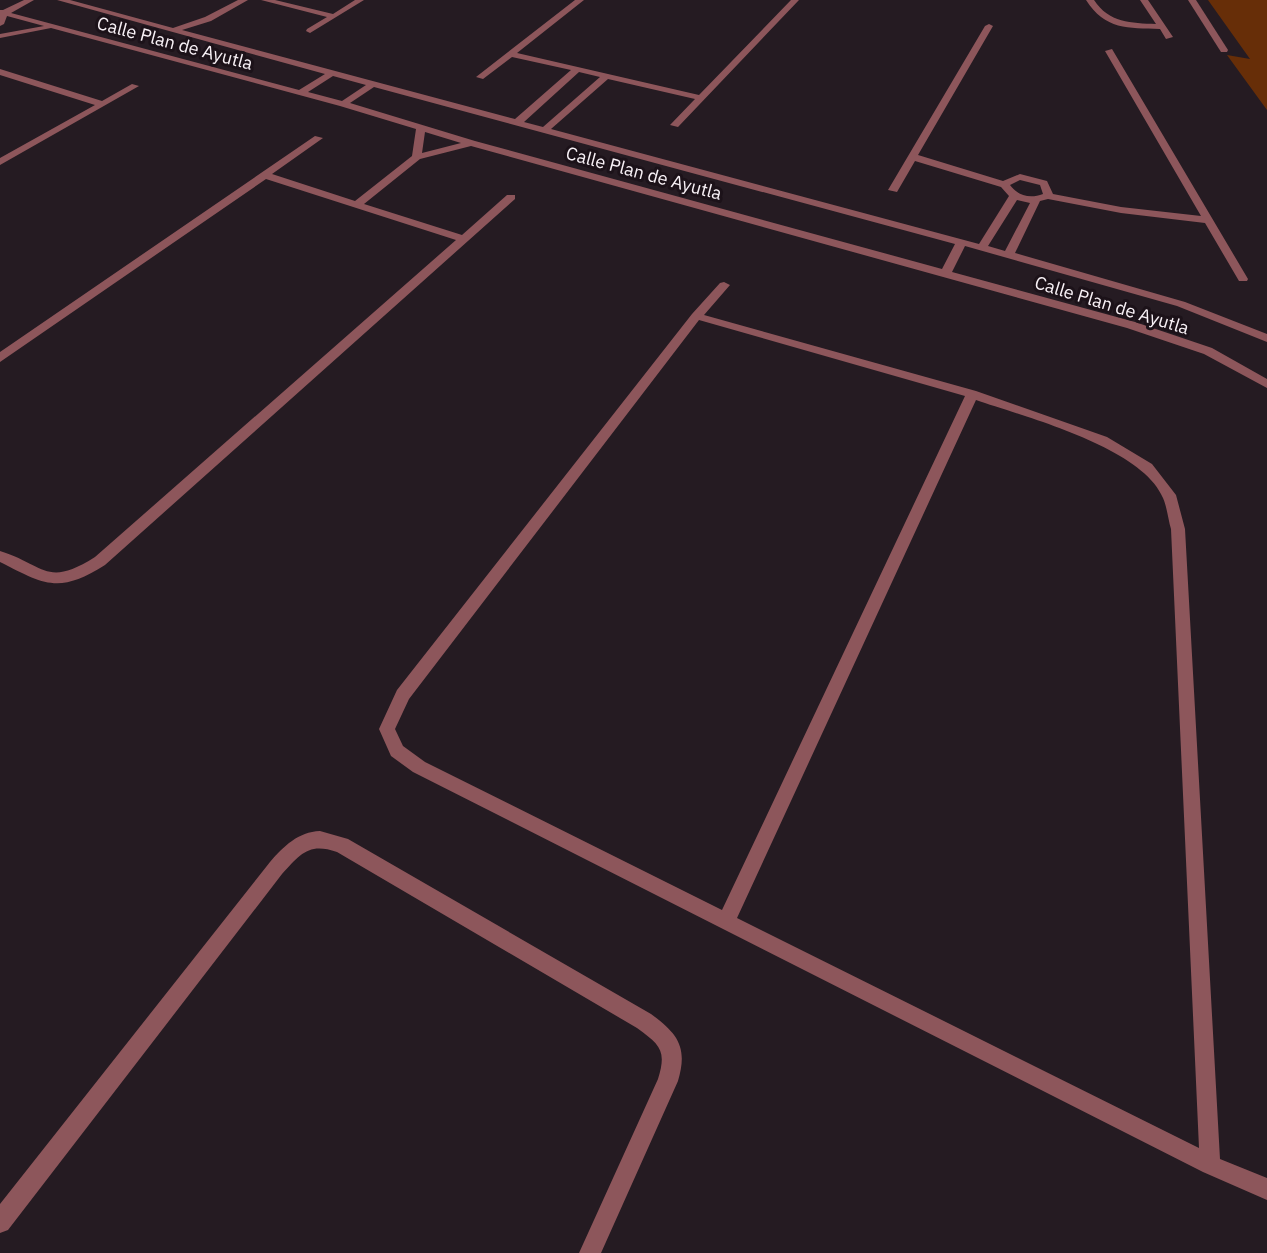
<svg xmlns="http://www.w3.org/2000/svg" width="1267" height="1253" viewBox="0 0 1267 1253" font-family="'IBM Plex Sans',sans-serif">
	<rect width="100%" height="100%" fill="#251b22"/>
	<!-- green -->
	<path fill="#672e08" d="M1208 0H1267V110L1227 55 1250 59Z"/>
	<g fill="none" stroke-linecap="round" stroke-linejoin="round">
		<!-- service -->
		<g fill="#8d565b" fill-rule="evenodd">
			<path d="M1086 0H1094C1109 23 1131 23 1156 24L1140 0H1148L1173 37 1166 39 1160 29C1128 28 1105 30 1086 0Z"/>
			<path d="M1188 0H1196L1228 50 1227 52H1221Z"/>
		</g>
		<!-- minor -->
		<g fill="#8d565b" fill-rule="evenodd">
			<path d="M24 0H34L11 13 299 90 325 74 57 0H70L173 28 205 17 238 0H248L211 21 182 30 515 119 571 70 512 57 483 79 476 77 575 0H584L517 53 699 95 791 0H799L678 127 670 125 695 99 608 79 551 129 979 244 1009 196 1001 187 915 161 897 192 888 190 985 26 989 24 993 26 918 155 1003 181 1020 174 1047 181 1053 194 1121 207 1201 216 1105 51 1112 49 1248 279 1247 281H1239L1205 223 1121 213 1048 199 1040 201 1015 253 1185 302 1267 334V342L1177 306 965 246 952 272 1135 322 1212 348 1267 379V388L1204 354 1127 328 471 146 420 159 364 204 462 235 507 195H515V199L105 565C59 594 45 585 0 562V551C45 565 46 588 95 557L456 240 266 179 0 362V352L315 136 323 138 272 174 355 201 412 156 416 129 340 106 51 28 0 38V34L44 26 7 16 4 24 0 26V10H3ZM579 72 600 77 543 127 524 122ZM333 76 366 85 342 101 308 92ZM374 87 955 244 942 269 475 141 350 103ZM425 132 461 143 422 153ZM1020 180 1040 185 1043 194C1030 199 1018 196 1010 185ZM1017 200 1030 203 1005 251 988 246Z"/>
			<path d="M261 0H275L333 14 355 0H364L310 33 306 31 307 29 327 17Z"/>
			<path d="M0 69 102 101 132 84 139 86 0 165V158L95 105 0 75Z"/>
			<path d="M724 282 730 285 704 315 976 391 1107 437 1152 464 1176 495 1185 529 1220 1159 1267 1178V1200L1203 1172 413 772 391 756 379 729 397 690 692 314 720 283ZM699 320 965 396 722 910 425 762 403 746 395 729 409 699ZM976 400C1025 417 1142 447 1163 498 1167 507 1168 519 1171 529L1199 1148 737 918Z"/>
			<path d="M320 831 348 839 651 1014C678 1034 688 1047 678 1081L601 1253H579L658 1079C667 1050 660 1045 637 1028L337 852C309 842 300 854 282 874L8 1230 0 1233V1204L270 862C284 846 298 832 320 831Z"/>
		</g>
	</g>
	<g text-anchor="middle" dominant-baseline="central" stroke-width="6" stroke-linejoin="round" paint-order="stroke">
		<!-- far-street labels -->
		<g font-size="18" fill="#f8f1f6" stroke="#1c1219">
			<text transform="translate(175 43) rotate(15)">Calle Plan de Ayutla</text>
			<text transform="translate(644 173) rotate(15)">Calle Plan de Ayutla</text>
			<text transform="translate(1112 305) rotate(17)">Calle Plan de Ayutla</text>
		</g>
	</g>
</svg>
